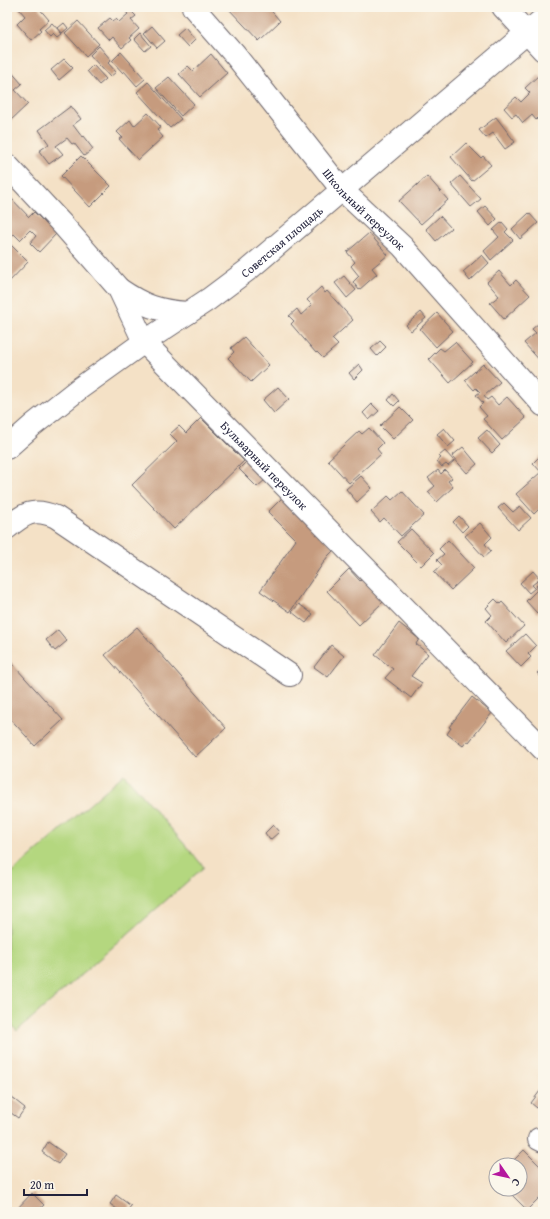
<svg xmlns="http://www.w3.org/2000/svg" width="550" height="1219" viewBox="0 0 550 1219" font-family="'Gentium Book Plus',serif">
	<rect width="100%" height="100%" fill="#fbf7ec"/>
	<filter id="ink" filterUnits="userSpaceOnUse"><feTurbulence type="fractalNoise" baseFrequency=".025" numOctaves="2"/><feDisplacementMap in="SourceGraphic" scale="8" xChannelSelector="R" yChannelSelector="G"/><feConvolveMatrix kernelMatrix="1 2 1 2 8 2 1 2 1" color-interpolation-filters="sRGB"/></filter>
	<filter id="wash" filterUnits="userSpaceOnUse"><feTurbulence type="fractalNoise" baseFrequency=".012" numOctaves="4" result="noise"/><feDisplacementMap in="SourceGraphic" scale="16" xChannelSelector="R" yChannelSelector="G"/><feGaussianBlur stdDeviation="0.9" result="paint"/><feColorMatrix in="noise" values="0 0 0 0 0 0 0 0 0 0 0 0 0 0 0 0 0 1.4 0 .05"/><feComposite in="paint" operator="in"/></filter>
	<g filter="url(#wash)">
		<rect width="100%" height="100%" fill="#f4e1c6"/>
		<!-- green -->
		<path fill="#b4d77f" stroke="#6b7c5d" d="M124 774 204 867 17 1031 7 1020V877Z"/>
		<g id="blocks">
			<!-- building -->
			<g fill="#c69b7e">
				<path d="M20 7H38L49 20 39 29 41 31 31 40 17 24 25 16 19 9Z"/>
				<path d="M121 7H135L131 11 136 16 131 20 139 29 129 38 131 40 122 48 112 37 109 40 98 28 110 18 113 21 116 19 119 22 128 14Z"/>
				<path d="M227 7H268L280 21 259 41Z"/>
				<path d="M78 21 99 44 86 56 65 33Z"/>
				<path d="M52 23 62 34 57 38 53 34 50 37 44 30Z"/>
				<path d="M64 23 68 28 62 33 58 28Z"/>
				<path d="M152 26 165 41 157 48 144 33Z"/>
				<path d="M185 28 195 40 188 47 177 35Z"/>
				<path d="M140 33 151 46 145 51 134 39Z"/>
				<path d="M99 46 111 60 108 63 116 72 110 77 90 55Z"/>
				<path d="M121 52 145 79 137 86 124 71 123 73 112 61Z"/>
				<path d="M211 54 227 73 200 97 179 74 188 66 193 71Z"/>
				<path d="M64 59 73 68 59 80 51 70Z"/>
				<path d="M93 65 106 79 99 85 87 71Z"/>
				<path d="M9 69 22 84 15 90 28 104 9 122 7 119V71Z"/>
				<path d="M539 75 543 80V119L540 116 536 120 532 115 523 123 516 114 512 117 504 108 516 97 521 102 530 93 525 88Z"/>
				<path d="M169 77 194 104 181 116 156 88Z"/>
				<path d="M148 82 181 119 170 128 137 92Z"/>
				<path d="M71 106 81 119 73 125 82 137 83 136 93 149 84 156 74 143 72 144 67 138 56 146 63 154 49 164 39 151 49 144 39 130Z"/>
				<path d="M148 113 161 127 157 130 163 137 138 160 119 139 122 137 117 132 130 120 134 126Z"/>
				<path d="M496 117 515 142 505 149 493 133 486 138 479 130Z"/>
				<path d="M466 143 481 158 483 156 491 165 472 181 451 157Z"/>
				<path d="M81 156 111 186 90 207 61 176Z"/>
				<path d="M427 176 448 200 421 224 399 201Z"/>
				<path d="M460 176 481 199 471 207 451 184Z"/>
				<path d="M9 196 29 217 34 212 56 234 39 252 30 243 36 236 30 230 20 240 14 234 8 239 7 238V198Z"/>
				<path d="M485 206 497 219 490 226 478 212Z"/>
				<path d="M529 213 538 223 520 239 512 229Z"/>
				<path d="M440 216 451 228 436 241 426 229Z"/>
				<path d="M502 222 508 229 505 232 513 240 491 260 484 251 499 237 493 230Z"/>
				<path d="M369 233 388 255 372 268 377 274 359 290 353 282 359 276 351 266 355 262 347 252Z"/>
				<path d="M7 241 28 262 7 284Z"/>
				<path d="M482 255 489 263 470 281 463 272Z"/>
				<path d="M499 271 511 285 516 280 530 295 504 319 490 303 499 296 487 282Z"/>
				<path d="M344 276 356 290 347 298 335 283Z"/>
				<path d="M321 287 325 293 327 291 353 320 332 339 338 345 323 358 317 352 316 353 291 324 294 321 289 316 297 309 301 315 312 305 307 300Z"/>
				<path d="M421 312 426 318 411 331 406 325Z"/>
				<path d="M437 313 453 331 436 347 420 329Z"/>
				<path d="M538 324 541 328 543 326V364L524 343 536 333 532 329Z"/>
				<path d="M244 337 269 365 251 382 228 358 234 352 231 348Z"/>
				<path d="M380 341 386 347 377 356 371 349Z"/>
				<path d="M455 342 473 362 450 383 429 359 440 348 444 351Z"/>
				<path d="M359 364 363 370 354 379 349 373Z"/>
				<path d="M483 364 500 382 484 396 487 400 491 397 498 405 507 397 526 418 502 440 483 419 487 416 479 407 483 403 476 395 480 392 476 388 474 390 465 380Z"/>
				<path d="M278 387 289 399 274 413 263 400Z"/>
				<path d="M393 394 399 401 394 406 388 400Z"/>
				<path d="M372 404 379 411 369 420 363 413Z"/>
				<path d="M400 407 413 420 393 439 380 426Z"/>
				<path d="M201 418 244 461 174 529 132 485 177 441 170 434 179 426 186 433Z"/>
				<path d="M369 428 383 443 377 449 381 454 349 483 328 460 359 431 362 434Z"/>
				<path d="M444 428 455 441 448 447 437 434Z"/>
				<path d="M487 430 500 445 492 453 478 438Z"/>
				<path d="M463 447 477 464 467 473 452 456Z"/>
				<path d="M445 451 454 461 448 466 446 464 442 467 437 461 441 458 439 456Z"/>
				<path d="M543 453V505L534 514 516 494 541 472 533 463Z"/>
				<path d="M248 460 266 479 257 487 239 469Z"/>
				<path d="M438 470 441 474 445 470 452 478 448 481 453 487 437 502 428 492 435 486 428 478Z"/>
				<path d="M361 476 372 488 357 502 346 489Z"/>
				<path d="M402 491 424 515 401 536 384 518 380 522 371 512 388 496 392 500Z"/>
				<path d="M284 496 335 549 328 556 290 612 260 591 296 540 268 512Z"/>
				<path d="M504 503 513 512 520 506 531 518 518 530 498 508Z"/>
				<path d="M459 516 468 526 462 532 453 522Z"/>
				<path d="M480 523 492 537 485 544 491 551 484 557 465 536Z"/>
				<path d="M411 529 434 553 421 566 397 542Z"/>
				<path d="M448 540 474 568 451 590 434 572 442 565 437 560 444 554 439 549Z"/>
				<path d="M349 569 360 581 363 578 384 601 359 625 327 591Z"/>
				<path d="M533 571 540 579 532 585 535 588 529 593 520 583Z"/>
				<path d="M543 580V607L537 613 526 601 538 589 536 586Z"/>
				<path d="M495 599 500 604 502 602 524 626 506 643 486 621 492 615 486 608Z"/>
				<path d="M299 604 313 614 306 623 292 612Z"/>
				<path d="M399 623 419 639 416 644 428 654 411 676 422 683 411 698 385 678 393 669 375 655Z"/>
				<path d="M137 627 226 728 195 757 105 655Z"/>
				<path d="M58 630 67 641 55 651 46 640Z"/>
				<path d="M525 634 536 646 528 654 531 657 521 667 506 651Z"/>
				<path d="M331 645 344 656 328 677 314 667Z"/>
				<path d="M7 658 63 720 35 746 7 715Z"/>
				<path d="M543 667V679L537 673Z"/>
				<path d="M472 697 492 713 469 742 467 741 463 746 447 734 451 728 449 727Z"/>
				<path d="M273 825 279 832 270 840 265 833Z"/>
				<path d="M543 1087V1113L531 1103Z"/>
				<path d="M11 1097 25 1108 18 1118 7 1110V1102Z"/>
				<path d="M48 1142 65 1154 58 1164 42 1152Z"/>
				<path d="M524 1150 543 1169V1194L527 1210 506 1189H520V1165H509Z"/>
				<path d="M32 1193 44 1205 36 1212H14Z"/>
				<path d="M116 1195 131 1206 126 1212H121L110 1204Z"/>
			</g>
		</g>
	</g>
	<g filter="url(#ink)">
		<use href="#blocks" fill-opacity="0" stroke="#6c656c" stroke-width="1"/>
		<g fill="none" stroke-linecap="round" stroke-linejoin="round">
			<!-- minor casing -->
			<g stroke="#6c656c" stroke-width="24">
				<g id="minor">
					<path id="s1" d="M193 7 235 55 342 190 402 246 543 405"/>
					<path d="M503 7 543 50"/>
					<path id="s2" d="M7 165 62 224 119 289 144 342 543 749"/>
					<path d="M119 289C144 306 158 311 188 313"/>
					<path id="s3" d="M7 448 33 425 80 388 144 342 209 299 249 269 543 19"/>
					<path d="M7 528C24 514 33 507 56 517L290 675"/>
					<path d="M539 1139 543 1141"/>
				</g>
			</g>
			<!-- minor -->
			<use href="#minor" stroke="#fff" stroke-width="22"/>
		</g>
	</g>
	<g text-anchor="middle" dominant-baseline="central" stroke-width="4" stroke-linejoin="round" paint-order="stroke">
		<!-- street labels -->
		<g font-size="12" fill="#22223b" stroke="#fbf7ec">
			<text stroke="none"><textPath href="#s1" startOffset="265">Школьный переулок</textPath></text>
			<text stroke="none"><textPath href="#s3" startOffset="344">Советская площадь</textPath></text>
			<text stroke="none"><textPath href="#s2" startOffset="398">Бульварный переулок</textPath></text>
		</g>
	</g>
	<!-- margin -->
	<rect width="550" height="1219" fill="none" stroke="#fbf7ec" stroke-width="24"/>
	<!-- north arrow -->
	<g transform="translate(508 1177) rotate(124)"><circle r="19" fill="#fbf7ec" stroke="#a4a2a5"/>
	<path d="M0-3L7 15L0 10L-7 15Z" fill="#b5179e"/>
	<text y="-6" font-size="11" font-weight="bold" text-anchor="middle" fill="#22223b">С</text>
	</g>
	<!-- scale -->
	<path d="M24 1189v6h63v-6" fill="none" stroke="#22223b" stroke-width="2"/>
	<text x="30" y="1189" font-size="12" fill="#22223b" stroke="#fbf7ec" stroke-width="3" paint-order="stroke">20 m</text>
</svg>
